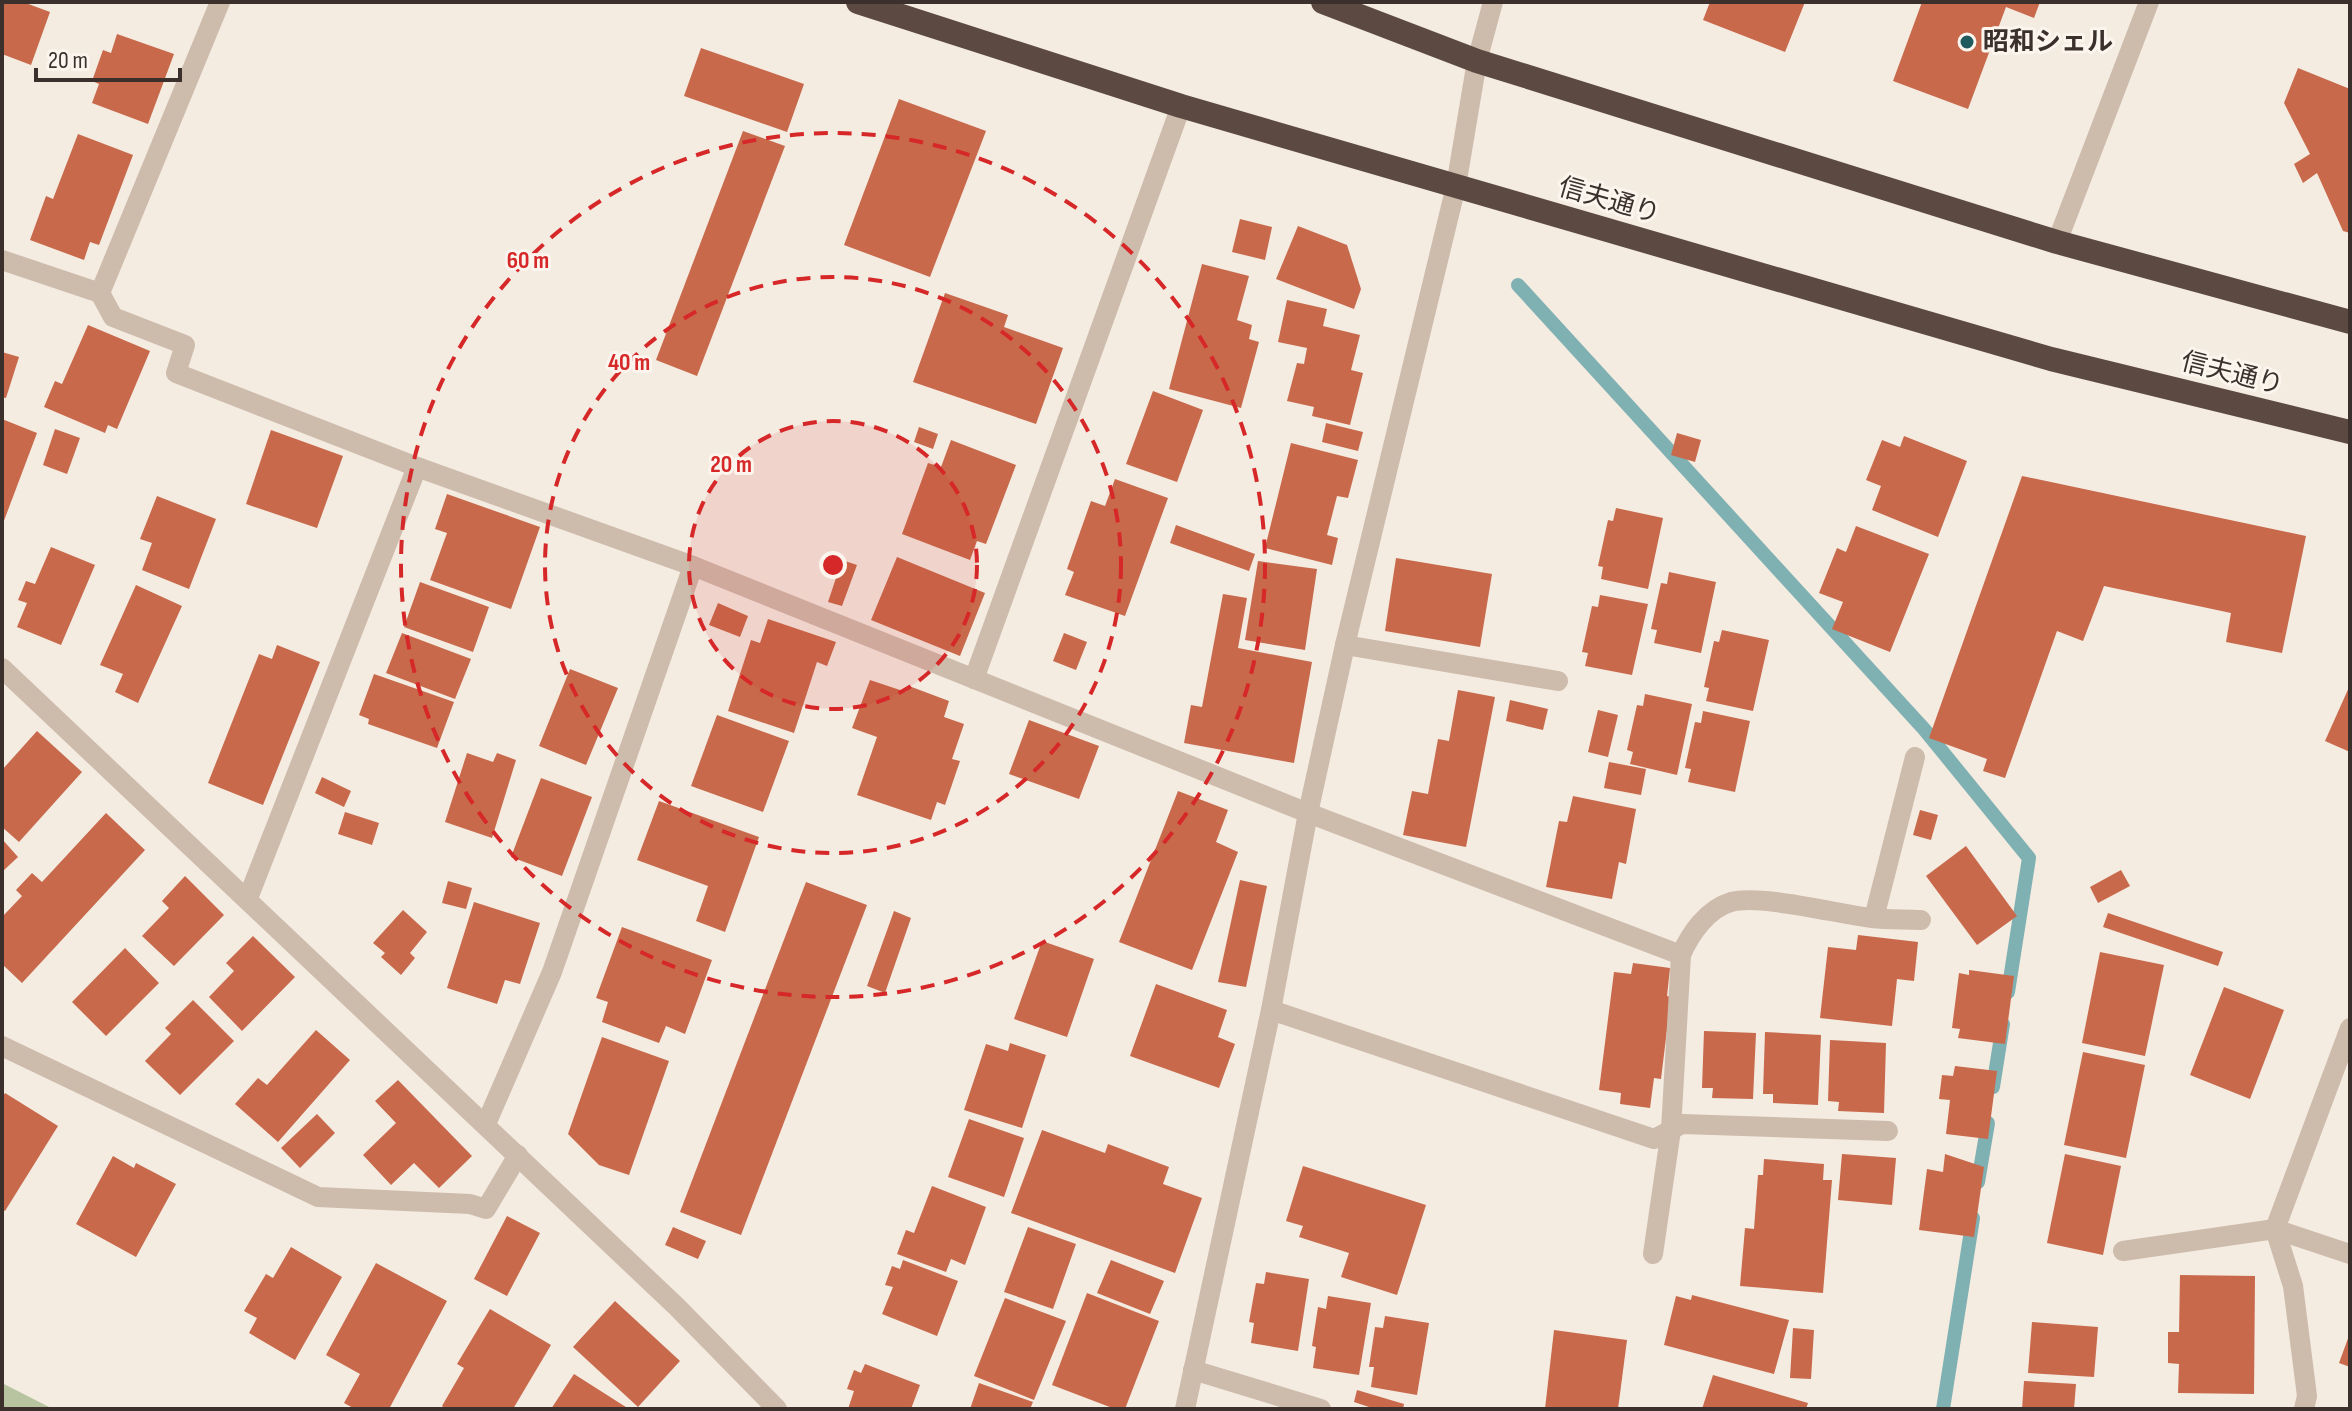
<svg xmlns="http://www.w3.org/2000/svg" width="2352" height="1411" viewBox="0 0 2352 1411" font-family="'Sofia Sans Condensed','Noto Sans JP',sans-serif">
	<rect width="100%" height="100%" fill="#f4ebe1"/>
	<!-- green -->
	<path fill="#b8c4a0" d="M2 1382V1383L53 1409H2Z"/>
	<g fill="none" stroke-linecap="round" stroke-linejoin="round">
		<!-- stream -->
		<g stroke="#7fb0b2" stroke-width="14">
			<path d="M1518 285 1924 729 2029 858 2008 992"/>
			<path d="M1993 1087 2003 1024"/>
			<path d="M1978 1182 1988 1123"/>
			<path d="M1943 1409 1973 1218"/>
		</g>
	</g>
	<!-- building -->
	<g fill="#c8694b">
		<path d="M2 2H23L50 12 31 65 2 54Z"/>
		<path d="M1710 2H1805L1785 52 1703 20Z"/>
		<path d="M1922 2H2040L2034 18 2006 7 1968 109 1893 81Z"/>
		<path d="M117 34 174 54 148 124 92 103 99 84 92 81 103 50 111 53Z"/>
		<path d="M701 48 804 84 787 132 684 96Z"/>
		<path d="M2298 68 2350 89V233L2343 231 2317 173 2303 183 2294 164 2310 154 2284 103Z"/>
		<path d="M899 99 986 131 930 277 844 245Z"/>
		<path d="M743 131 785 146 697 376 656 360Z"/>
		<path d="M78 134 133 155 99 245 90 242 84 260 30 240 46 196 53 199Z"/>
		<path d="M1240 219 1272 227 1265 260 1232 252Z"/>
		<path d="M1298 226 1347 245 1361 289 1354 309 1276 279Z"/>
		<path d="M1202 264 1249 276 1237 320 1252 325 1249 339 1259 342 1241 408 1169 389Z"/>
		<path d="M945 293 1008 315 1004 327 1063 348 1036 424 913 382Z"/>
		<path d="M1287 300 1327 309 1323 326 1360 335 1351 370 1363 373 1350 425 1312 416 1314 407 1287 401 1297 363 1304 364 1307 348 1278 342Z"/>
		<path d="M88 325 150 351 117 429 108 425 105 433 44 407 55 381 62 384Z"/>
		<path d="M2 352 19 357 6 398 2 397Z"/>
		<path d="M1153 391 1203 410 1177 482 1126 464Z"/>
		<path d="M2 419 37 433 2 526Z"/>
		<path d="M1326 423 1363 432 1358 451 1322 442Z"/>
		<path d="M919 427 938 434 933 449 914 442Z"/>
		<path d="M55 429 80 438 67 474 43 465Z"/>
		<path d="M271 430 343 456 317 528 246 504Z"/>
		<path d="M1677 433 1701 440 1695 462 1671 455Z"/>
		<path d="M1904 436 1967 461 1938 537 1872 510 1881 486 1866 480 1882 440 1900 447Z"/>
		<path d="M951 440 1016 465 986 544 977 541 970 560 902 534 928 463 941 467Z"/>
		<path d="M1291 443 1358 460 1348 498 1337 496 1327 535 1338 538 1332 565 1265 548Z"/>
		<path d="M2022 476 2306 536 2282 653 2226 642 2231 613 2104 586 2083 641 2057 631 2005 778 1983 771 1987 759 1929 738Z"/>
		<path d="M1115 479 1168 498 1125 616 1065 595 1074 572 1067 569 1091 501 1105 506Z"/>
		<path d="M447 494 540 527 511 609 430 580 447 533 435 529Z"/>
		<path d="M157 496 216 519 189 589 142 570 152 543 140 539Z"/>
		<path d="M1616 508 1663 518 1648 589 1601 579 1603 567 1598 566 1608 520 1613 521Z"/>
		<path d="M1176 525 1255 554 1249 571 1170 543Z"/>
		<path d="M1856 526 1929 554 1890 652 1832 629 1843 602 1819 593 1837 548 1846 552Z"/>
		<path d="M51 547 95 565 61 645 17 627 27 603 18 600 26 581 35 584Z"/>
		<path d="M897 557 985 593 960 656 871 620Z"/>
		<path d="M1396 558 1492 574 1480 647 1385 631Z"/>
		<path d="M842 560 857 565 842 606 828 602Z"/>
		<path d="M1258 561 1317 569 1305 650 1245 640Z"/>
		<path d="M1669 572 1716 582 1701 653 1654 643 1657 630 1651 629 1661 583 1667 584Z"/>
		<path d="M420 582 489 607 473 652 404 627Z"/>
		<path d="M136 585 182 606 138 703 115 692 123 674 100 665Z"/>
		<path d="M1223 594 1247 598 1238 648 1312 662 1294 763 1184 743 1191 705 1202 707Z"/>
		<path d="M1600 595 1648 604 1632 675 1585 666 1588 653 1582 652 1592 606 1598 607Z"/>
		<path d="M718 603 748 616 740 637 709 625Z"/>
		<path d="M768 619 836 642 827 666 817 662 794 733 728 711 751 640 760 643Z"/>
		<path d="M1722 630 1769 640 1753 711 1706 701 1709 688 1704 687 1714 641 1719 642Z"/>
		<path d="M402 633 471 659 455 699 386 673Z"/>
		<path d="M1064 633 1087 642 1076 670 1053 661Z"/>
		<path d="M277 645 320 662 263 805 208 783 259 654 272 659Z"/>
		<path d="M570 669 618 688 586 765 539 746Z"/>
		<path d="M374 674 454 702 437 748 368 724 369 719 359 715Z"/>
		<path d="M870 680 906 692 909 686 949 701 944 717 964 724 952 759 960 761 945 805 937 802 931 820 857 795 877 737 852 728Z"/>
		<path d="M2350 685V752L2325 741Z"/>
		<path d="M1458 690 1495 697 1466 847 1403 835 1412 791 1428 794 1438 739 1449 741Z"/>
		<path d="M1645 694 1692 704 1677 775 1630 764 1633 752 1627 750 1637 705 1643 706Z"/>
		<path d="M1510 700 1548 709 1543 730 1506 721Z"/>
		<path d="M1598 710 1618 715 1608 757 1588 752Z"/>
		<path d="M1703 711 1750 721 1735 792 1688 782 1691 769 1685 768 1695 722 1701 723Z"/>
		<path d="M717 715 789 741 763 812 691 786Z"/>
		<path d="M1029 720 1099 746 1079 799 1009 774Z"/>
		<path d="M37 731 82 772 19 842 2 827V770Z"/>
		<path d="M467 753 493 762 497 753 516 760 492 838 445 822Z"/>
		<path d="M1609 762 1646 769 1641 795 1604 788Z"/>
		<path d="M322 777 351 791 344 807 315 793Z"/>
		<path d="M541 778 592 797 562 876 511 857Z"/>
		<path d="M1178 791 1228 810 1216 842 1238 852 1192 970 1119 942Z"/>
		<path d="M1573 796 1636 809 1626 864 1619 862 1612 899 1546 887 1559 821 1567 822Z"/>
		<path d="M659 801 759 837 725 932 696 921 708 886 637 860Z"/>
		<path d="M1920 810 1938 815 1931 840 1913 835Z"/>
		<path d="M345 812 379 823 372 845 338 834Z"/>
		<path d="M106 813 145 850 22 983 2 964V917L22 896 16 890 32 873 42 882Z"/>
		<path d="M2 839 18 857 2 872Z"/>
		<path d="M1966 846 2017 916 1977 945 1926 876Z"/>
		<path d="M2121 870 2130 886 2098 903 2090 887Z"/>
		<path d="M185 876 224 915 174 966 142 936 169 908 162 901Z"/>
		<path d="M1240 880 1267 886 1246 987 1218 982Z"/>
		<path d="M448 881 472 888 466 909 442 903Z"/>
		<path d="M806 882 867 905 741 1235 680 1212Z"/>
		<path d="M474 902 540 923 520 984 505 980 497 1004 447 988Z"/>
		<path d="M403 910 427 932 410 953 415 958 401 975 381 957 385 953 373 943Z"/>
		<path d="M894 911 911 918 885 993 867 986Z"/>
		<path d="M2108 913 2223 952 2218 966 2103 927Z"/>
		<path d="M622 927 712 960 685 1034 666 1026 659 1043 602 1022 608 1002 596 998Z"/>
		<path d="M1858 935 1918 942 1914 981 1897 979 1892 1026 1820 1018 1828 947 1856 950Z"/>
		<path d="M253 936 295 977 242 1031 209 997 234 971 226 963Z"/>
		<path d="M1042 941 1094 959 1067 1037 1014 1019Z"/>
		<path d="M125 948 159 983 106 1036 72 1002Z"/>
		<path d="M2100 952 2164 965 2145 1056 2082 1043Z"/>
		<path d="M1633 963 1670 968 1667 996 1671 997 1661 1079 1654 1078 1650 1108 1620 1104 1621 1093 1599 1090 1614 972 1631 974Z"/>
		<path d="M1969 970 2014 976 2005 1044 1958 1038 1960 1029 1952 1028 1959 973 1969 975Z"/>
		<path d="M1156 984 1227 1010 1218 1037 1235 1044 1219 1088 1130 1056Z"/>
		<path d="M2224 987 2284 1010 2250 1099 2190 1075Z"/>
		<path d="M193 1000 234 1041 180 1095 145 1061 171 1034 165 1028Z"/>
		<path d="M316 1030 350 1060 278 1142 235 1104 258 1078 267 1085Z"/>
		<path d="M1704 1031 1756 1033 1753 1099 1712 1098 1713 1088H1702Z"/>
		<path d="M1765 1032 1821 1035 1818 1105 1773 1103V1094H1763Z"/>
		<path d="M602 1037 669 1061 629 1175 599 1165 568 1134Z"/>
		<path d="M1830 1040 1886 1043 1884 1113 1838 1111 1839 1102 1828 1101Z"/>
		<path d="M1010 1043 1046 1055 1022 1128 964 1110 986 1044 1008 1051Z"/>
		<path d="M2083 1052 2145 1065 2126 1158 2064 1145Z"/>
		<path d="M1955 1066 1997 1071 1988 1139 1946 1134 1950 1100 1939 1099 1942 1075 1953 1076Z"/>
		<path d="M398 1080 472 1156 439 1188 414 1163 391 1185 363 1155 396 1123 375 1101Z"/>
		<path d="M5 1093 58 1126 5 1211 2 1209V1098Z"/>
		<path d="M317 1114 335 1133 300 1168 281 1148Z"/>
		<path d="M969 1119 1024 1138 1004 1197 948 1177Z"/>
		<path d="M1042 1130 1105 1153 1108 1144 1169 1167 1163 1184 1202 1198 1175 1273 1011 1213Z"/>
		<path d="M1842 1154 1896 1158 1892 1205 1838 1200Z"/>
		<path d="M1945 1154 1984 1167 1974 1237 1919 1230 1927 1169 1943 1172Z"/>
		<path d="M2065 1154 2121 1166 2103 1255 2047 1243Z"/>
		<path d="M113 1156 134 1168 136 1163 176 1184 136 1257 76 1224Z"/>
		<path d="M1764 1159 1824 1164 1823 1180H1832L1823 1293 1740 1286 1745 1228 1754 1229 1758 1175H1763Z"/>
		<path d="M1303 1166 1426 1205 1397 1295 1341 1277 1349 1253 1299 1237 1303 1226 1286 1221Z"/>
		<path d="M932 1186 986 1207 965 1265 951 1259 946 1272 897 1254 906 1230 914 1233Z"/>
		<path d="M507 1216 540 1233 507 1296 474 1279Z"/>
		<path d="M673 1227 706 1241 698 1259 665 1245Z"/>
		<path d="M1028 1227 1076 1244 1053 1309 1004 1292Z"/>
		<path d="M291 1247 342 1277 295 1360 249 1333 257 1318 244 1311 266 1274 273 1278Z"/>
		<path d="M903 1260 958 1281 937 1336 882 1314 893 1287 885 1285 892 1266 900 1269Z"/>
		<path d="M1111 1260 1164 1281 1150 1314 1097 1293Z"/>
		<path d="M376 1263 447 1301 389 1409H355L344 1403 360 1374 326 1355Z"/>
		<path d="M1266 1272 1309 1279 1298 1351 1251 1343 1254 1323 1249 1322 1256 1283 1264 1284Z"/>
		<path d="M2180 1275 2255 1276 2254 1394 2178 1393 2179 1364 2168 1363V1332H2179Z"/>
		<path d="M1087 1293 1159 1321 1125 1409H1115L1052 1385Z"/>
		<path d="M1692 1295 1789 1320 1774 1374 1664 1345 1676 1296 1691 1300Z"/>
		<path d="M1328 1296 1371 1303 1359 1375 1313 1368 1316 1347 1312 1346 1318 1307 1326 1309Z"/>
		<path d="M1005 1298 1066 1321 1034 1400 974 1376Z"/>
		<path d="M615 1301 680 1361 638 1407 573 1347Z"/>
		<path d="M490 1309 551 1345 513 1409H446L442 1406 464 1368 457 1364Z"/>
		<path d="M1385 1316 1429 1323 1417 1395 1371 1387 1374 1367H1369L1375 1327 1383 1328Z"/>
		<path d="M2032 1322 2098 1327 2094 1377 2028 1373Z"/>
		<path d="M1793 1328 1814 1330 1811 1379 1790 1378Z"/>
		<path d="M1554 1330 1627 1340 1618 1409H1545Z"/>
		<path d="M2350 1333V1367L2339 1363Z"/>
		<path d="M865 1364 920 1385 911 1409H848L854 1391 847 1389 854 1370 861 1373Z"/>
		<path d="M574 1374 629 1409H551Z"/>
		<path d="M1713 1375 1808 1403 1806 1409H1702Z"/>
		<path d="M2024 1381 2076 1384 2074 1409H2022Z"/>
		<path d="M979 1383 1033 1402 1030 1409H970Z"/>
		<path d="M1357 1390 1404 1404 1403 1409H1375L1354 1402Z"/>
	</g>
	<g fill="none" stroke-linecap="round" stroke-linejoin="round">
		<!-- street -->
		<g stroke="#cdbbac" stroke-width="20">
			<path d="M2057 242 2149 2"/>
			<path d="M2 260 100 293 113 317 185 345 176 373 417 467 693 566 1308 813 1681 955"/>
			<path d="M100 293 220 2"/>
			<path d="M1345 645 1558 681"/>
			<path d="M2 668 677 1307 777 1409"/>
			<path d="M974 679 1181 106"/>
			<path d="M248 898 417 467"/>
			<path d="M1874 918 1915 757"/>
			<path d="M1271 1010 1654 1139 1682 1124 1888 1131"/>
			<path d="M2 1046 318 1197 470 1204 486 1209 518 1155"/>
			<path d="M486 1124 552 972 693 566"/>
			<path d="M2275 1229 2293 1286 2307 1396 2304 1409"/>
			<path d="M2275 1229 2350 1254"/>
			<path d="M2123 1251 2275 1229 2350 1028"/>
			<path d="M1653 1254 1671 1130 1681 955C1690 934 1707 909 1731 902 1761 894 1837 914 1872 918 1888 920 1905 919 1921 920"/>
			<path d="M1193 1370 1321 1409"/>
			<path d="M1185 1409 1271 1010 1308 813 1345 645 1456 186 1477 61 1493 2"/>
		</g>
		<!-- highway -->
		<g stroke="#5c4a42" stroke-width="24">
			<path d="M858 2 1181 106 2051 359 2350 432"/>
			<path d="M1323 2 1477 61 2057 242 2350 322"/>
		</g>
	</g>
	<!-- distance rings -->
	<circle cx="833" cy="565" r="144" fill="#d62828" fill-opacity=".12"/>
	<g fill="none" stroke="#d62828" stroke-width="4" stroke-dasharray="14 10">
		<circle cx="833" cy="565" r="144"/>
		<circle cx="833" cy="565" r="288"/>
		<circle cx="833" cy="565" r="432"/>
	</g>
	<!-- markers -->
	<circle fill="#1f5a5e" stroke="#fbf5ee" stroke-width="3" cx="1967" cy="42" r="8"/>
	<g text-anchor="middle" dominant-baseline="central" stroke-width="6" stroke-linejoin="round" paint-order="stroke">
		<!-- poi labels -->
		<g font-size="26" font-weight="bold" fill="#3b302b" stroke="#fbf5ee" text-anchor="start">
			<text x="1983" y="42">昭和シェル</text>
		</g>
		<!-- street labels -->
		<g font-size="26" fill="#3b302b" stroke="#fbf5ee">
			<text transform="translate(1609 201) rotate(16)">信夫通り</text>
			<text transform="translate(2232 374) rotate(14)">信夫通り</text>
		</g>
	</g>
	<circle cx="833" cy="565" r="12" fill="#d62828" stroke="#fbf5ee" stroke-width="4"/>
	<g font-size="24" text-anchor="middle" font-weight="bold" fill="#d62828" stroke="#fbf5ee" stroke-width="6" stroke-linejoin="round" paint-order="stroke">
		<text x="528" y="268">60 m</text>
		<text x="629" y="370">40 m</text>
		<text x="731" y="472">20 m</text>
	</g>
	<!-- border -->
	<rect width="2352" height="1411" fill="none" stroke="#3b302b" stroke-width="8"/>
	<!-- scale -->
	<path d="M36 68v12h144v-12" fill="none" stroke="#3b302b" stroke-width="4"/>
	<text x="48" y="68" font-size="24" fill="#3b302b" stroke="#fbf5ee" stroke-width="6" paint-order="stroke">20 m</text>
</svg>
